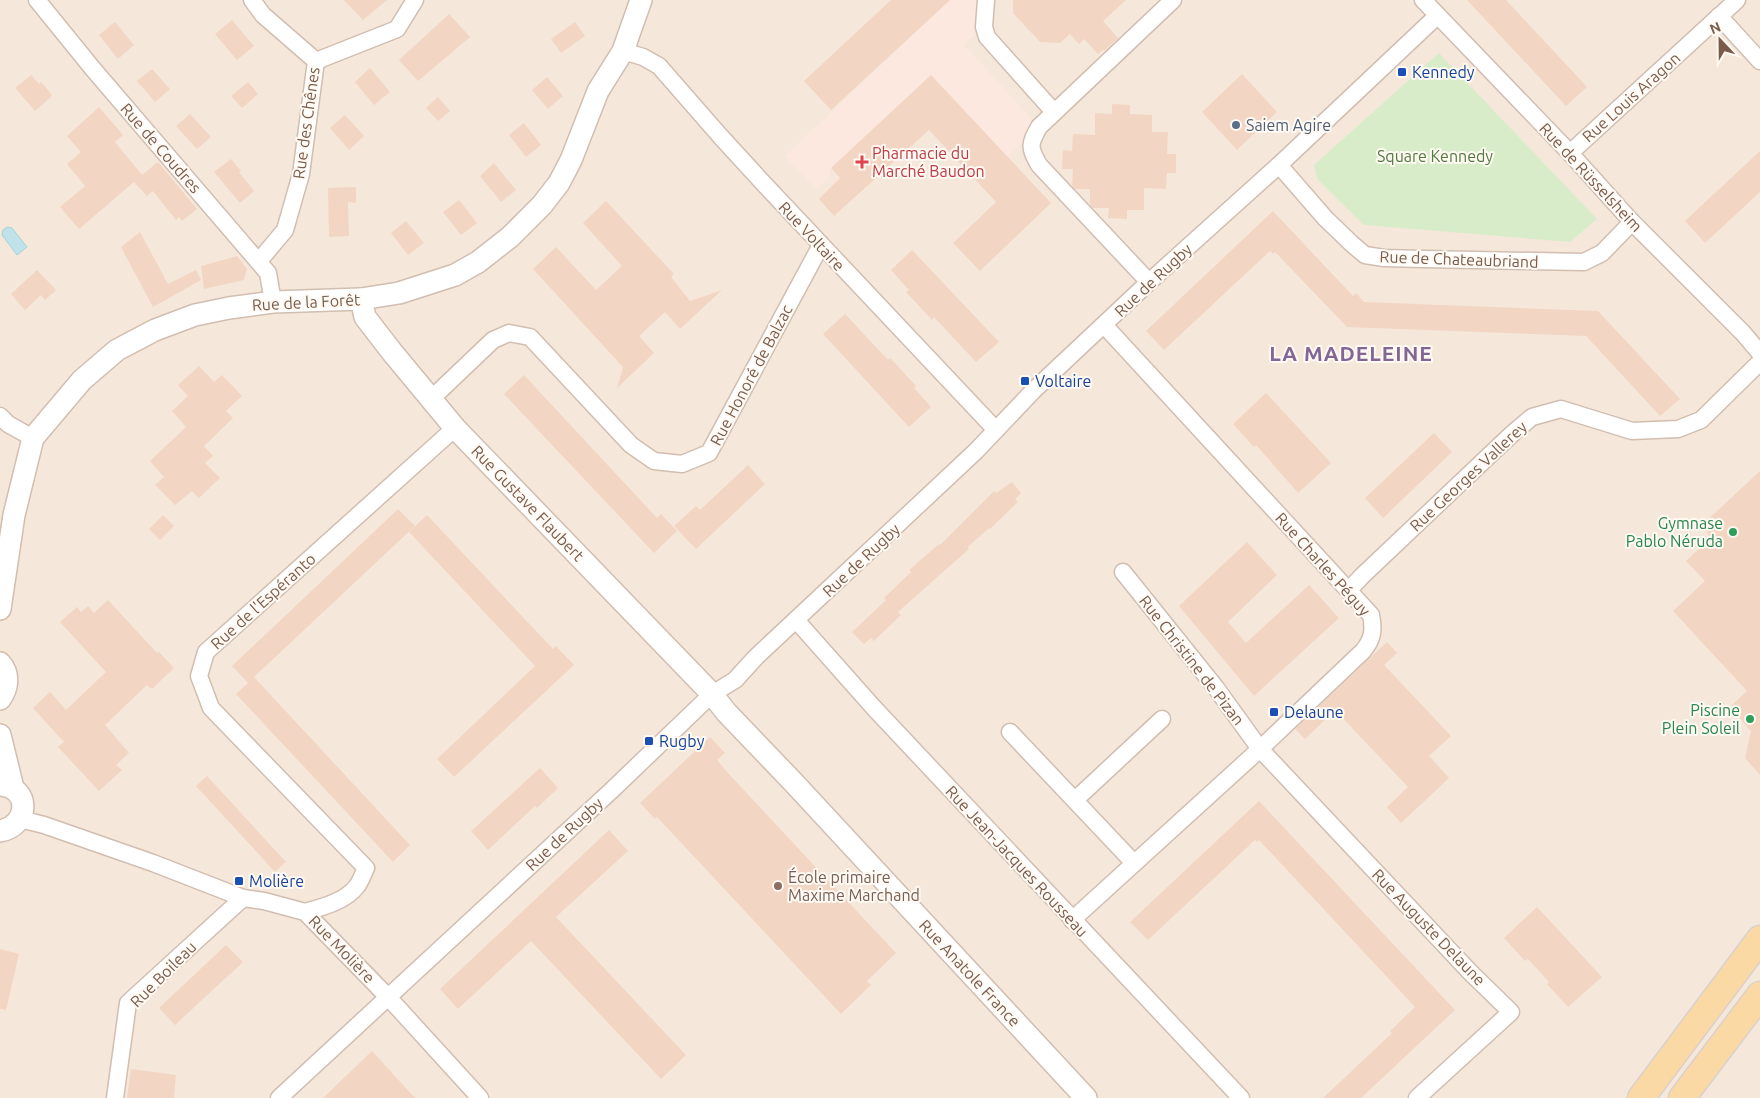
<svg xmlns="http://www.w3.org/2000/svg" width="1760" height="1098" viewBox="0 0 1760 1098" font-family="Ubuntu,sans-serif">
	<rect width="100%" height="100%" fill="#fdf6ec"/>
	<!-- residential -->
	<path fill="#f5e8da" d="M0 0H1760V348L1750 358 1760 370V1098H0Z"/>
	<!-- commercial -->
	<path fill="#fde8e0" d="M950 0H986L984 27 964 45 1039 127 1007 157 931 75 831 168 829 177 816 189 785 156Z"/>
	<!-- green -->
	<path fill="#d8ecc9" d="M1439 53 1597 219 1570 242 1364 225 1317 179 1314 165Z"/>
	<!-- water -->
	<path fill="#bfe3e8" stroke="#a5d3da" d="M7 227 12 228 27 247 17 255 2 235 3 230Z"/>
	<!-- building -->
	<g fill="#f3d5c3">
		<path d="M344 0H387L363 20Z"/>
		<path d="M891 0H950L831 110 804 81Z"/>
		<path d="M1013 0H1126L1103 21 1118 38 1104 51 1103 50 1098 54 1084 39 1079 44 1070 34 1060 43 1040 42 1013 13Z"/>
		<path d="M1467 0H1506L1587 87 1566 106Z"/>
		<path d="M449 14 470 37 418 81 399 60Z"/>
		<path d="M232 20 254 46 237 60 215 34Z"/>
		<path d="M115 22 134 45 118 59 99 35Z"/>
		<path d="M575 22 585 36 561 53 551 39Z"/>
		<path d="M370 68 390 92 374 105 355 82Z"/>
		<path d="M152 69 170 89 155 102 137 81Z"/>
		<path d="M1242 74 1277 112 1237 150 1202 112Z"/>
		<path d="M31 75 39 84 41 82 52 95 50 98 35 111 15 88Z"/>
		<path d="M931 75 1051 203 980 271 953 243 996 202 929 130 834 216 819 199 840 178 831 168Z"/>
		<path d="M547 77 563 96 548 109 532 90Z"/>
		<path d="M248 82 258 94 242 108 231 96Z"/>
		<path d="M438 97 450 111 438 121 426 108Z"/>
		<path d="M1112 104 1130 105V114L1152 115V132H1168L1167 154H1176V173H1167L1166 189 1144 188V210H1127V219L1108 218 1109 208H1093L1090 205V189H1075L1072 186 1073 169H1062L1063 150 1072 151 1073 134 1095 135V113L1112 114Z"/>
		<path d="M99 107 123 135 115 142 142 175 158 162 197 209 182 221 179 217 176 220 153 191 147 196 134 182 79 229 60 207 85 186 67 164 81 152 67 136Z"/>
		<path d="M190 114 211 137 197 149 176 126Z"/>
		<path d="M345 115 364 136 349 150 330 128Z"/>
		<path d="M524 123 541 145 526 157 509 135Z"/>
		<path d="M1760 151V192L1705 243 1685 221Z"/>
		<path d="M231 159 241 171 239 172 254 191 240 203 214 172Z"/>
		<path d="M494 163 516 190 501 202 480 176Z"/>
		<path d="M356 187V203L348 202 349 236 329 237 328 188Z"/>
		<path d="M459 200 477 223 461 235 443 212Z"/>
		<path d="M606 201 674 274 671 277 690 301 722 290 680 329 665 312 639 336 654 353 617 388 623 367 533 269 556 247 596 290 622 266 583 223Z"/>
		<path d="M1273 211 1353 296 1356 293 1364 302 1598 311 1680 399 1660 416 1586 336 1347 327 1275 252 1273 254 1270 251 1164 350 1146 331Z"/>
		<path d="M406 221 424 243 408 255 391 233Z"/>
		<path d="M140 232 168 284 196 270 201 280 153 307 121 247Z"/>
		<path d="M912 250 999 342 976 362 934 317 932 320 906 292 909 290 891 270Z"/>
		<path d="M237 256 247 269 244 280 204 289 201 266Z"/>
		<path d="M37 270 56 290 45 300 41 295 25 310 11 294Z"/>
		<path d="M845 314 888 360 890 358 895 363 916 386 914 388 931 407 909 427 823 334Z"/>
		<path d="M199 366 214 382 222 375 242 396 226 411 233 418 204 446 213 456 205 463 220 478 199 498 192 491 175 505 155 485 164 477 150 461 186 427 172 411 188 396 178 385Z"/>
		<path d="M524 375 657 518 661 514 677 531 654 553 504 394Z"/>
		<path d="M1266 393 1331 463 1298 493 1256 445 1254 447 1233 424Z"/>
		<path d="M1434 433 1452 452 1383 518 1365 498Z"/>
		<path d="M748 465 765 484 696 549 674 526 696 506 700 510Z"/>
		<path d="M1760 471V775L1745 758 1751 731 1730 707 1747 691 1673 611 1705 581 1686 561 1711 537 1701 526Z"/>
		<path d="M1012 482 1021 493 1015 499 1018 502 990 529 989 528 968 547 969 549 898 612 901 615 874 641 871 638 864 644 852 632 886 600 884 598 911 572 909 570 939 544 940 545 994 491 996 493Z"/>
		<path d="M398 509 415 526 254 677 410 845 393 862 236 694 248 683 232 666Z"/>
		<path d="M163 515 174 526 160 540 149 529Z"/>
		<path d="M427 515 553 649 556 646 574 665 454 777 437 759 535 666 409 532Z"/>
		<path d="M1247 542 1277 575 1228 622 1246 643 1309 585 1339 618 1254 696 1179 606Z"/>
		<path d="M108 600 157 653 159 652 174 668 152 689 147 685 105 725 129 753 116 765 122 770 99 791 58 747 64 742 33 708 50 692 66 710 106 672 60 622 77 607 81 612 88 606 94 613Z"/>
		<path d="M1387 642 1397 653 1384 665 1451 736 1429 756 1449 778 1401 823 1387 807 1408 787 1335 710 1305 739 1295 729Z"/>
		<path d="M710 737 725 753 717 760 728 773 896 953 867 981 871 985 841 1014 657 817 655 819 640 803Z"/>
		<path d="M540 768 558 788 537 808 535 806 488 850 471 831Z"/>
		<path d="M207 776 286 862 275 872 196 786Z"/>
		<path d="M1259 801 1455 1010 1361 1098H1323L1392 1033 1390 1031 1415 1007 1259 840 1257 842 1255 840 1148 940 1130 922Z"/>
		<path d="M609 830 628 851 556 917 686 1055 661 1079 531 941 458 1009 440 989Z"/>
		<path d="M1537 907 1602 977 1568 1007 1547 984 1549 982 1528 959 1525 961 1504 938Z"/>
		<path d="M226 945 243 962 175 1025 159 1008Z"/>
		<path d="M0 949 19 954 6 1010 0 1009Z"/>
		<path d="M372 1051 415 1098H323Z"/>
		<path d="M131 1069 176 1075 174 1098H127Z"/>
	</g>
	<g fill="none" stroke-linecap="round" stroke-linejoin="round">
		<!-- minor casing -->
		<g stroke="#d1beb0" stroke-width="19">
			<g id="minor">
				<path d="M37 0 93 69 268 273 273 302"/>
				<path d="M252 0 263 15 316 61 301 174 285 230 259 261"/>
				<path d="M986 0 984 27 987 37 1054 112"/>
				<path d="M1423 0 1570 153 1632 222 1743 333 1760 353"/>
				<path d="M1719 16 1760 61"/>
				<path d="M623 51 643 57 659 66 721 137 765 185 996 430"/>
				<path d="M316 61 397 29 415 0"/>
				<path d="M1570 153 1737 0"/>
				<path d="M1279 165 1325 218 1352 244 1365 255 1384 258 1424 259 1584 262 1602 253 1632 222"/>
				<path d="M1149 282 1039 165C1029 147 1029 145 1039 127L1173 0"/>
				<path d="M430 400 493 340 509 333 530 337 631 445 654 461 682 464 709 453 821 245"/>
				<path d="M0 416 8 424 33 438"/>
				<path d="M1123 572 1216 688 1260 749 1470 972 1511 1012 1417 1098"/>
				<path d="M1349 590 1362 576 1513 433 1532 417 1561 409 1632 431 1678 429 1701 420 1760 362"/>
				<path d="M796 620 874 708 1241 1098"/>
				<path d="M1010 732 1134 863"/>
				<path d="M1075 800 1162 719"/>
				<path d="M20 819 44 825 153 863 243 898 264 901 305 912 388 997 480 1098"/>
				<path d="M305 912C323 907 346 901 357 886 361 881 363 874 366 868L211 708 199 676 206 652 455 428"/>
				<path d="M1072 920 1260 749 1363 651C1373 639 1374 630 1371 615L1104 325"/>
				<path d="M115 1098 128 1003 243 898"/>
				<path d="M279 1098 612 790 712 694 735 680 756 657 976 451 1034 390 1149 282 1279 165 1437 16"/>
			</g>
		</g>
		<!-- tertiary casing -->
		<g stroke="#d1beb0" stroke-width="24">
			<g id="tertiary">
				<path d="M361 299 365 317 392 352 455 428 712 694 726 712 794 783 1086 1098"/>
				<path d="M0 609 14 515 33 438 82 380 117 350 155 330 195 315 229 308 273 302 361 299 399 293 455 275 478 262 510 237 542 205 559 183 571 160 598 91 623 51 641 0"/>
				<path d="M0 663C10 674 8 688 0 699"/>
				<path d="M0 735 13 788"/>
				<path d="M0 785C31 787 30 826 0 831"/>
			</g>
		</g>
		<!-- primary casing -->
		<g stroke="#dad1cd" stroke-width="29">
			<g id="primary">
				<path d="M1641 1098 1760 939"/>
				<path d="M1682 1098 1760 995"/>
			</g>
		</g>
		<!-- minor -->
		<use href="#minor" stroke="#fff" stroke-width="16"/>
		<!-- tertiary -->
		<use href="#tertiary" stroke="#fff" stroke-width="21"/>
		<!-- primary -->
		<use href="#primary" stroke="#fbd9a5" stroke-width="26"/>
	</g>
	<!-- markers -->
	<g fill="#1a4fb4" stroke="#fffaf3" stroke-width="2">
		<rect x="1397" y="67" width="10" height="10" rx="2.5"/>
		<rect x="1020" y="376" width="10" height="10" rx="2.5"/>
		<rect x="1269" y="707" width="10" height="10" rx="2.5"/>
		<rect x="644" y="736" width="10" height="10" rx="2.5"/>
		<rect x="234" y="876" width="10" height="10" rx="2.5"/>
	</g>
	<circle fill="#5c6f8a" stroke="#fffaf3" stroke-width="2" cx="1236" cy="125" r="5"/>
	<path fill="#e0444e" stroke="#fffaf3" stroke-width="2" d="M859.5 154.5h5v5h5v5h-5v5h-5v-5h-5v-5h5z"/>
	<g fill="#2e9e5b" stroke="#fffaf3" stroke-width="2">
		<circle cx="1733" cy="532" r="5"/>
		<circle cx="1750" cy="719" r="5"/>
	</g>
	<circle fill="#8d6e63" stroke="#fffaf3" stroke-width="2" cx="778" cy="886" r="5"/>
	<g text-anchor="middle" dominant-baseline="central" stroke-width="4" stroke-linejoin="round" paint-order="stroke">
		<!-- transit labels -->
		<g font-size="16" fill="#164399" stroke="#fffaf3" text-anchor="start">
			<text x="1412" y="72">Kennedy</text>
			<text x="1035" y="381">Voltaire</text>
			<text x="1284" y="712">Delaune</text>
			<text x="659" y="741">Rugby</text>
			<text x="249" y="881">Molière</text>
		</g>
		<!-- street labels -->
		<g font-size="16" fill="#7a5c4d" stroke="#fffaf3">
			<text transform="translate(1631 97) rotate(-42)">Rue Louis Aragon</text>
			<text transform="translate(306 123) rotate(-82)">Rue des Chênes</text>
			<text transform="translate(161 148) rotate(49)">Rue de Coudres</text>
			<text transform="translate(1591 177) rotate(47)">Rue de Rüsselsheim</text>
			<text transform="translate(812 236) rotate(47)">Rue Voltaire</text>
			<text transform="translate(1459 259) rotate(2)">Rue de Chateaubriand</text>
			<text transform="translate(1153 280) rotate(-43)">Rue de Rugby</text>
			<text transform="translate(306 302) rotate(-3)">Rue de la Forêt</text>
			<text transform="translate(751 375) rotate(-62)">Rue Honoré de Balzac</text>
			<text transform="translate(1468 476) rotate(-43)">Rue Georges Vallerey</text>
			<text transform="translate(528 503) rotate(46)">Rue Gustave Flaubert</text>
			<text transform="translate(861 560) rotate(-43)">Rue de Rugby</text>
			<text transform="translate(1323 564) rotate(48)">Rue Charles Péguy</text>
			<text transform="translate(263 601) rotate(-42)">Rue de l'Espéranto</text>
			<text transform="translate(1192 660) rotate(52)">Rue Christine de Pizan</text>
			<text transform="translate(564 834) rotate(-43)">Rue de Rugby</text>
			<text transform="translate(1017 861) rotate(47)">Rue Jean-Jacques Rousseau</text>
			<text transform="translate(1429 927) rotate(46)">Rue Auguste Delaune</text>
			<text transform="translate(342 949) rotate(46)">Rue Molière</text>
			<text transform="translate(970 973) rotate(47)">Rue Anatole France</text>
			<text transform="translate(163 974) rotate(-45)">Rue Boileau</text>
		</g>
		<!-- service labels -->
		<g font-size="16" fill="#4e5e75" stroke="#fffaf3" text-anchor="start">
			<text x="1246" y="125">Saiem Agire</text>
		</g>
		<!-- health labels -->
		<g font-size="16" fill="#be3a42" stroke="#fffaf3" text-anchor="start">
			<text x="872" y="153">Pharmacie du<tspan x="872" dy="18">Marché Baudon</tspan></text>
		</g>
		<!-- park labels -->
		<g font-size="16" fill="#537a41" stroke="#fffaf3">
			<text x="1435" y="156">Square Kennedy</text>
		</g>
		<!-- leisure labels -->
		<g font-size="16" fill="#27864d" stroke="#fffaf3" text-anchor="end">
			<text x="1723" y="523">Gymnase<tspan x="1723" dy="18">Pablo Néruda</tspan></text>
			<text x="1740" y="710">Piscine<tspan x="1740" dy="18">Plein Soleil</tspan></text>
		</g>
		<!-- education labels -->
		<g font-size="16" fill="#785e54" stroke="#fffaf3" text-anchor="start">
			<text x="788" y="877">École primaire<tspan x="788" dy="18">Maxime Marchand</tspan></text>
		</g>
		<!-- district labels -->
		<g font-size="21" font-weight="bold" letter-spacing="1" fill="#846695" stroke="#fffaf3">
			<text x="1351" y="353">LA MADELEINE</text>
		</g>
	</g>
	<!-- north arrow -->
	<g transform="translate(1720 40) rotate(338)" stroke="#fffaf3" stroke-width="4" paint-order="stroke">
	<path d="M0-4L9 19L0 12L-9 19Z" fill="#7a5c4d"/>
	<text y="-8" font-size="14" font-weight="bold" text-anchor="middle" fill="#7a5c4d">N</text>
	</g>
</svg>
